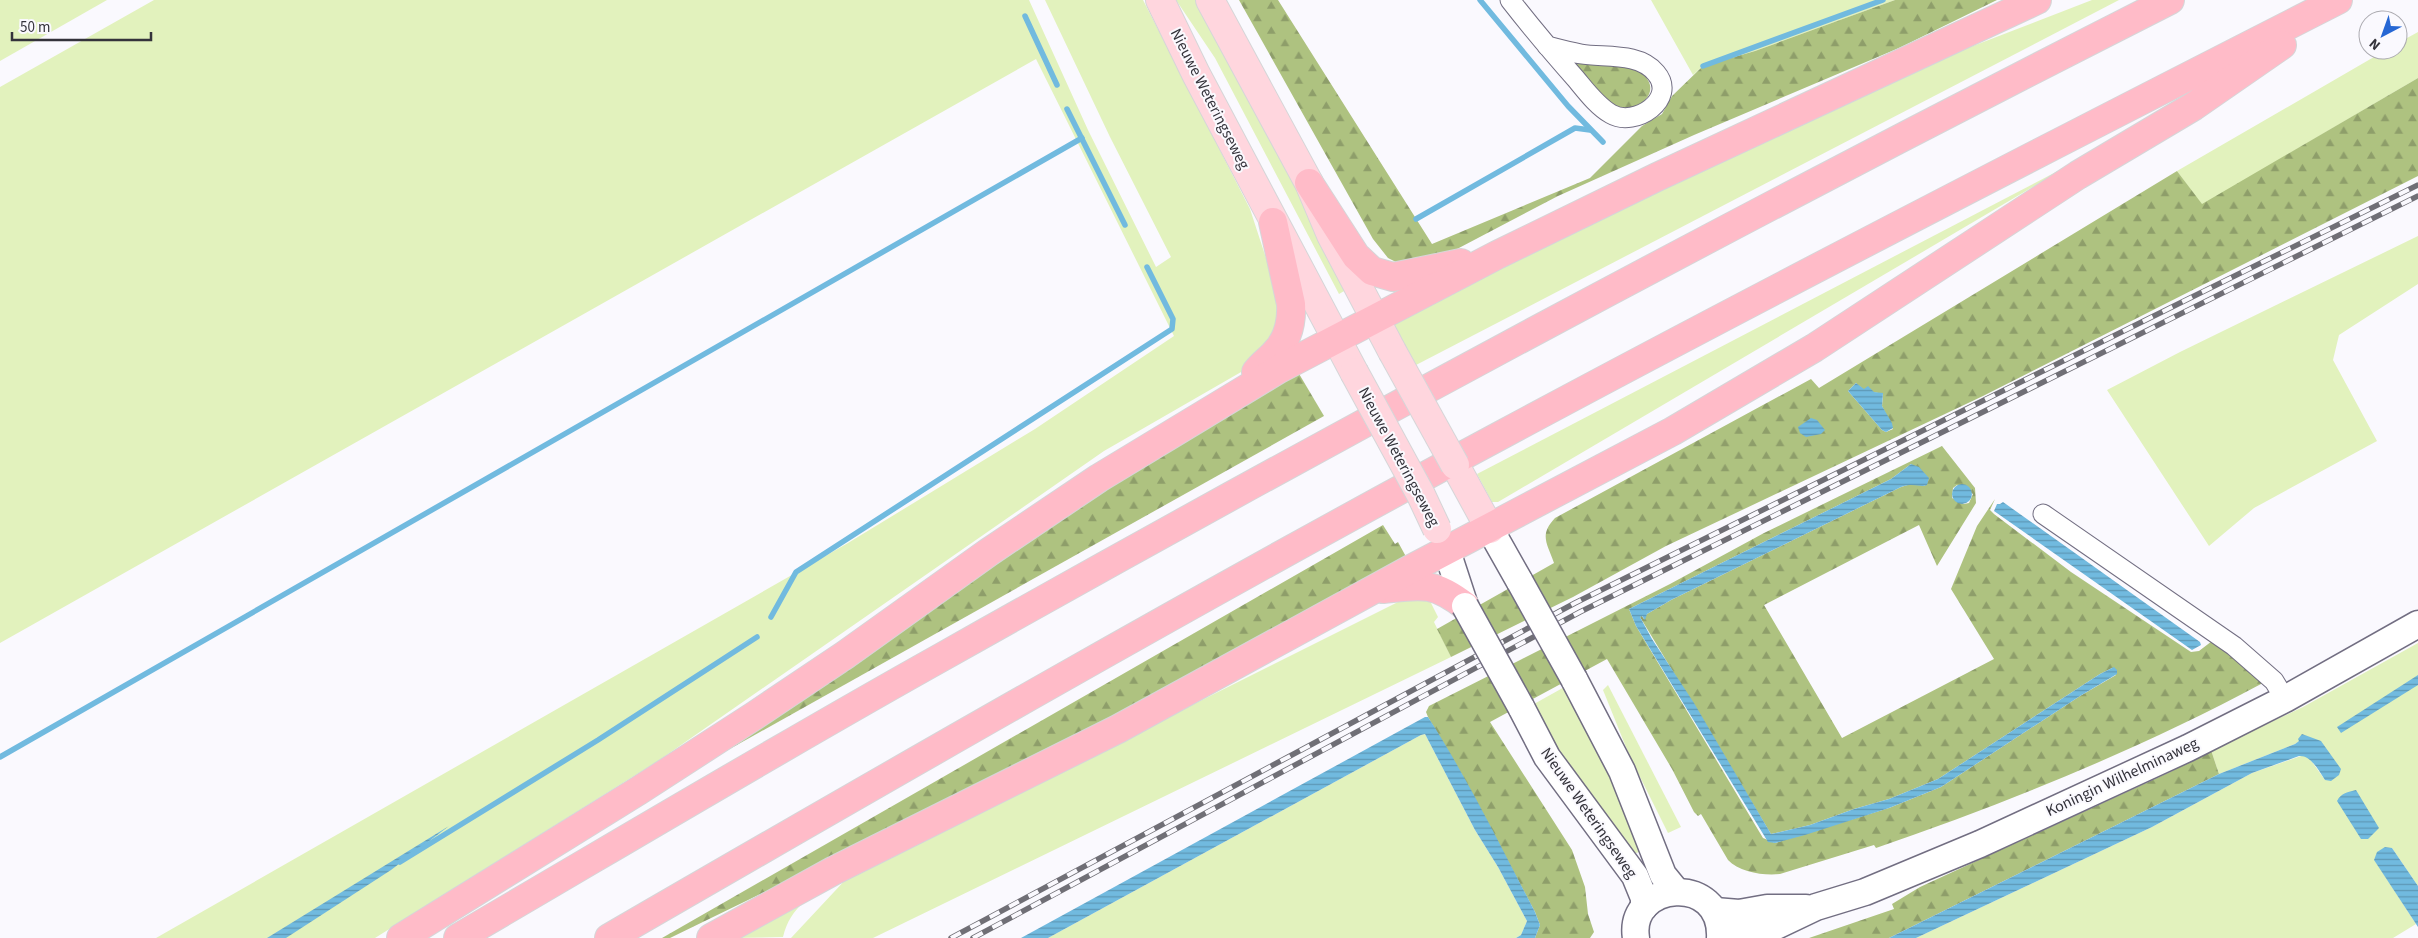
<svg xmlns="http://www.w3.org/2000/svg" width="2418" height="938" viewBox="0 0 2418 938" font-family="'Source Sans 3',sans-serif">
	<defs>
		<pattern id="forest-firs" width="22" height="20" patternUnits="userSpaceOnUse" patternTransform="scale(1.25)"><rect width="22" height="20" fill="#aec280"/><path d="M5 1l3.5 6h-7zM16 11l3.5 6h-7z" fill="#8e9e6a"/></pattern>
		<pattern id="water-rules" width="6" height="5" patternUnits="userSpaceOnUse" patternTransform="scale(1.25)"><rect width="6" height="5" fill="#71badf"/><path d="M0 2.5h6" fill="none" stroke="#5e98b6"/></pattern>
	</defs>
	<rect width="100%" height="100%" fill="#faf9fe"/>
	<!-- green -->
	<g fill="#e2f2bd">
		<path d="M0 0H107L0 61Z"/>
		<path d="M154 0H1029L1088 130 1156 267 1171 257 1110 137 1045 0H1143L1250 209 1279 298 1280 310 1274 337 1255 364 1104 451 658 761 375 938H156L848 543 1035 429 1174 336 1036 59 0 643V87Z"/>
		<path d="M1176 0H1199L1351 287 1339 294 1215 58Z"/>
		<path d="M1651 0H1895L1755 51 1703 66 1693 75Z"/>
		<path d="M2092 0H2119L1416 365 1394 325 1556 236 1947 56Z"/>
		<path d="M2418 32V78L2202 205 2177 171 2386 50H2398V43Z"/>
		<path d="M2077 161 1498 502H1492L1477 474Z"/>
		<path d="M2418 236V284L2339 335 2333 360 2377 441 2254 508 2209 546 2107 390 2180 352Z"/>
		<path d="M1429 599 1438 617 1434 622 1451 657 873 938H791L848 877 1402 600Z"/>
		<path d="M2418 643V886L2392 848 2374 859 2416 924 2393 938H1916L2152 827 2252 773 2304 755 2310 759 2325 780 2310 737H2305L2295 744 2219 774 2211 750 2303 707Z"/>
		<path d="M1568 685 1646 848 1629 857 1572 776 1534 704Z"/>
		<path d="M1608 685 1681 827 1668 833 1630 757 1603 690Z"/>
		<path d="M1425 734 1475 830 1498 867 1527 921 1521 935 1516 938H1048L1421 735Z"/>
		<path d="M805 901C793 912 787 921 783 937L733 938Z"/>
	</g>
	<!-- forest -->
	<g fill="url(#forest-firs)" fill-rule="evenodd">
		<path d="M1239 0H1278L1432 244 1590 178 1642 126 1662 114 1672 96 1703 66 1755 51 1895 0H1997L1899 48 1694 135 1558 196 1457 249 1400 264 1388 258 1373 239Z"/>
		<path d="M1593 62C1605 64 1620 64 1632 68 1656 77 1657 99 1632 108 1626 110 1616 108 1609 107L1573 64Z"/>
		<path d="M2418 78V176L1983 396 1666 546 1573 597 1451 657 1437 629 1554 563C1547 543 1539 535 1555 518L1811 379 1819 388 2177 171 2202 204ZM1856 383 1864 390 1883 394 1882 406 1893 429 1886 432 1882 430 1848 391Z"/>
		<path d="M1295 367 1324 416 719 755 1043 521Z"/>
		<path d="M1942 446 1975 488 1976 503 1937 566 1919 525 1764 605 1842 738 1994 659 1951 589 1977 526 1995 499 1990 510 1994 514 2071 572 2191 652 2199 651 2216 638 2261 681V684C2142 748 2005 804 1876 848L1874 845 1780 874C1764 876 1739 872 1728 860L1701 814 1698 816 1694 812 1672 769 1607 659 1490 722 1572 850 1585 887 1588 914 1594 932 1590 938H1535L1540 925 1535 912 1461 773 1428 717 1426 712 1429 706 1670 584 1764 533ZM1911 464 1925 486 1914 483 1901 487 1671 600 1647 614 1644 619 1641 615 1640 617 1771 834 1810 825 1854 809 1889 799 1938 779 2100 674 2112 668 2116 675 2080 696 1941 787 1889 808 1775 843 1763 838 1636 626 1629 609 1891 479ZM1957 485 1973 494 1969 503 1964 504 1952 498 1953 488Z"/>
		<path d="M1383 525 1395 544 1398 542 1410 564 1052 752 670 938H662Z"/>
		<path d="M2211 750 2219 774 1889 938H1809L1894 909 1892 904 1920 887 2170 772Z"/>
	</g>
	<!-- water -->
	<g fill="url(#water-rules)">
		<path d="M1856 383 1864 389 1868 386 1874 392 1883 393 1882 406 1892 423 1893 428 1886 432 1882 430 1848 391Z"/>
		<path d="M1811 418 1817 420 1825 430 1821 434 1806 437 1800 433 1798 427Z"/>
		<path d="M1911 464 1919 467 1929 478 1927 485C1920 488 1914 482 1901 487L1671 600 1647 614 1645 620 1642 616 1640 617 1652 639 1694 703 1771 834 1810 825 1854 809 1889 799 1938 779 2100 674 2114 667 2117 670V674L2080 696 1941 787 1889 808 1805 835 1775 843 1768 842 1636 626 1629 609 1891 479Z"/>
		<circle cx="1962" cy="494" r="10"/>
		<path d="M2003 502 2200 642 2201 645 2192 650 1994 511 1997 504H2000Z"/>
		<path d="M2418 675V685L2341 733 2337 727Z"/>
		<path d="M1425 717H1428C1468 779 1501 847 1535 912L1540 925 1535 938H1516L1521 935 1527 921 1498 867 1475 830 1425 734 1421 735 1048 938H1021Z"/>
		<path d="M2302 734 2321 741 2341 769 2339 775 2331 781 2325 780C2319 771 2311 755 2299 756L2252 773 2152 827 1916 938H1889L2219 774 2295 744 2299 741 2298 739Z"/>
		<path d="M2356 790 2379 828 2368 839H2361L2337 801C2341 793 2348 792 2356 790Z"/>
		<path d="M449 826 391 870 286 938H267Z"/>
		<path d="M2385 847 2392 848 2418 886V927L2374 860 2377 852Z"/>
	</g>
	<g fill="none" stroke-linecap="round" stroke-linejoin="round">
		<!-- stream -->
		<g stroke="#71badf" stroke-width="5.5">
			<path d="M1480 0 1568 106 1603 142"/>
			<path d="M1025 16 1057 85"/>
			<path d="M1703 66 1883 0"/>
			<path d="M1067 109 1125 225"/>
			<path d="M1416 219 1575 128 1590 130"/>
			<path d="M771 617 796 572 1172 329 1173 319 1147 267"/>
			<path d="M0 757 1082 138"/>
			<path d="M400 862 598 740 757 637"/>
		</g>
		<!-- minor casing -->
		<g stroke="#726e82" stroke-width="21">
			<g id="minor">
				<path d="M1510 0C1531 27 1553 53 1576 79 1586 91 1597 106 1611 114 1635 128 1678 99 1656 73 1639 52 1604 58 1581 54 1569 52 1558 49 1547 46"/>
				<path d="M2043 514 2234 646 2274 681 2285 699"/>
			</g>
		</g>
		<!-- secondary casing -->
		<g stroke="#726e82" stroke-width="29">
			<g id="secondary">
				<path d="M1490 529 1520 582"/>
				<path d="M1447 551 1465 606"/>
				<path d="M1574 679 1622 771 1663 875 1676 891"/>
				<path d="M1521 707 1547 757 1635 876 1644 898V907"/>
				<path d="M1715 911 1739 913 1767 908H1806"/>
				<path d="M1636 938C1627 882 1723 872 1720 938"/>
				<path d="M1731 938 1774 927 1816 907 1865 892 1980 844 2188 748 2285 699 2418 624"/>
			</g>
		</g>
		<!-- primary casing -->
		<g stroke="#d6d6d8" stroke-width="30">
			<g id="primary">
				<path d="M1160 0 1196 74 1354 372"/>
				<path d="M1210 0 1309 183 1331 235 1392 351"/>
				<path d="M1455 465 1490 529"/>
			</g>
		</g>
		<!-- motorway casing -->
		<g stroke="#d6d6d8" stroke-width="30">
			<g id="motorway">
				<path d="M1309 183 1356 256 1372 271 1393 277 1461 263"/>
				<path d="M1256 372C1261 365 1267 361 1273 355 1288 341 1292 323 1291 304L1273 222"/>
				<path d="M1383 589C1421 585 1433 581 1465 606"/>
				<path d="M401 938 638 791 754 716 845 655 989 552 1099 478 1279 369 1497 255 1657 177 2037 0"/>
				<path d="M458 938C619 844 779 748 942 657 1346 429 1756 210 2170 0"/>
				<path d="M609 938C906 766 1203 595 1505 433 1780 285 2059 142 2338 0"/>
				<path d="M711 938 833 871 1118 729 1411 569 1673 431 1814 348 2078 175 2194 106 2282 45"/>
			</g>
		</g>
		<!-- minor -->
		<use href="#minor" stroke="#fff" stroke-width="19"/>
		<!-- secondary -->
		<use href="#secondary" stroke="#fff" stroke-width="26"/>
		<!-- primary -->
		<use href="#primary" stroke="#ffd6de" stroke-width="28"/>
		<!-- motorway -->
		<use href="#motorway" stroke="#ffbbc8" stroke-width="28"/>
		<!-- rail casing -->
		<g stroke="#706f76" stroke-width="5.5">
			<g id="rail">
				<path d="M951 938 1575 603 2418 185"/>
				<path d="M973 938 1580 612 2418 196"/>
			</g>
		</g>
		<!-- rail -->
		<use href="#rail" stroke="#faf9fe" stroke-width="4" stroke-dasharray="11" stroke-linecap="butt"/>
		<!-- secondary-bridge casing -->
		<g stroke="#726e82" stroke-width="29" stroke-linecap="butt">
			<g id="secondary-bridge">
				<path d="M1520 582 1574 679"/>
				<path d="M1465 606 1521 707"/>
			</g>
		</g>
		<!-- primary-bridge casing -->
		<g stroke="#d6d6d8" stroke-width="30" stroke-linecap="butt">
			<g id="primary-bridge">
				<path d="M1392 351 1455 465"/>
				<path d="M1354 372 1421 495 1437 529"/>
			</g>
		</g>
		<!-- secondary-bridge -->
		<use href="#secondary-bridge" stroke="#fff" stroke-width="26"/>
		<!-- primary-bridge -->
		<use href="#primary-bridge" stroke="#ffd6de" stroke-width="28"/>
	</g>
	<g text-anchor="middle" dominant-baseline="central" stroke-width="4" stroke-linejoin="round" paint-order="stroke">
		<!-- street labels -->
		<g font-size="16" fill="#34333b" stroke="#faf9fe">
			<text transform="translate(1210 99) rotate(63)">Nieuwe Weteringseweg</text>
			<text transform="translate(1399 457) rotate(62)">Nieuwe Weteringseweg</text>
			<text transform="translate(2122 777) rotate(-25)">Koningin Wilhelminaweg</text>
			<text transform="translate(1589 813) rotate(55)">Nieuwe Weteringseweg</text>
		</g>
	</g>
	<!-- north arrow -->
	<g transform="translate(2383 35) rotate(221)"><circle r="24" fill="#faf9fe" stroke="#abaab0"/>
	<path d="M0-4L9 19L0 12L-9 19Z" fill="#2667d4"/>
	<text y="-8" font-size="14" font-weight="bold" text-anchor="middle" fill="#34333b">N</text>
	</g>
	<!-- scale -->
	<path d="M12 32v8h139v-8" fill="none" stroke="#34333b" stroke-width="2.5"/>
	<text x="20" y="32" font-size="15" fill="#34333b" stroke="#faf9fe" stroke-width="4" paint-order="stroke">50 m</text>
</svg>
